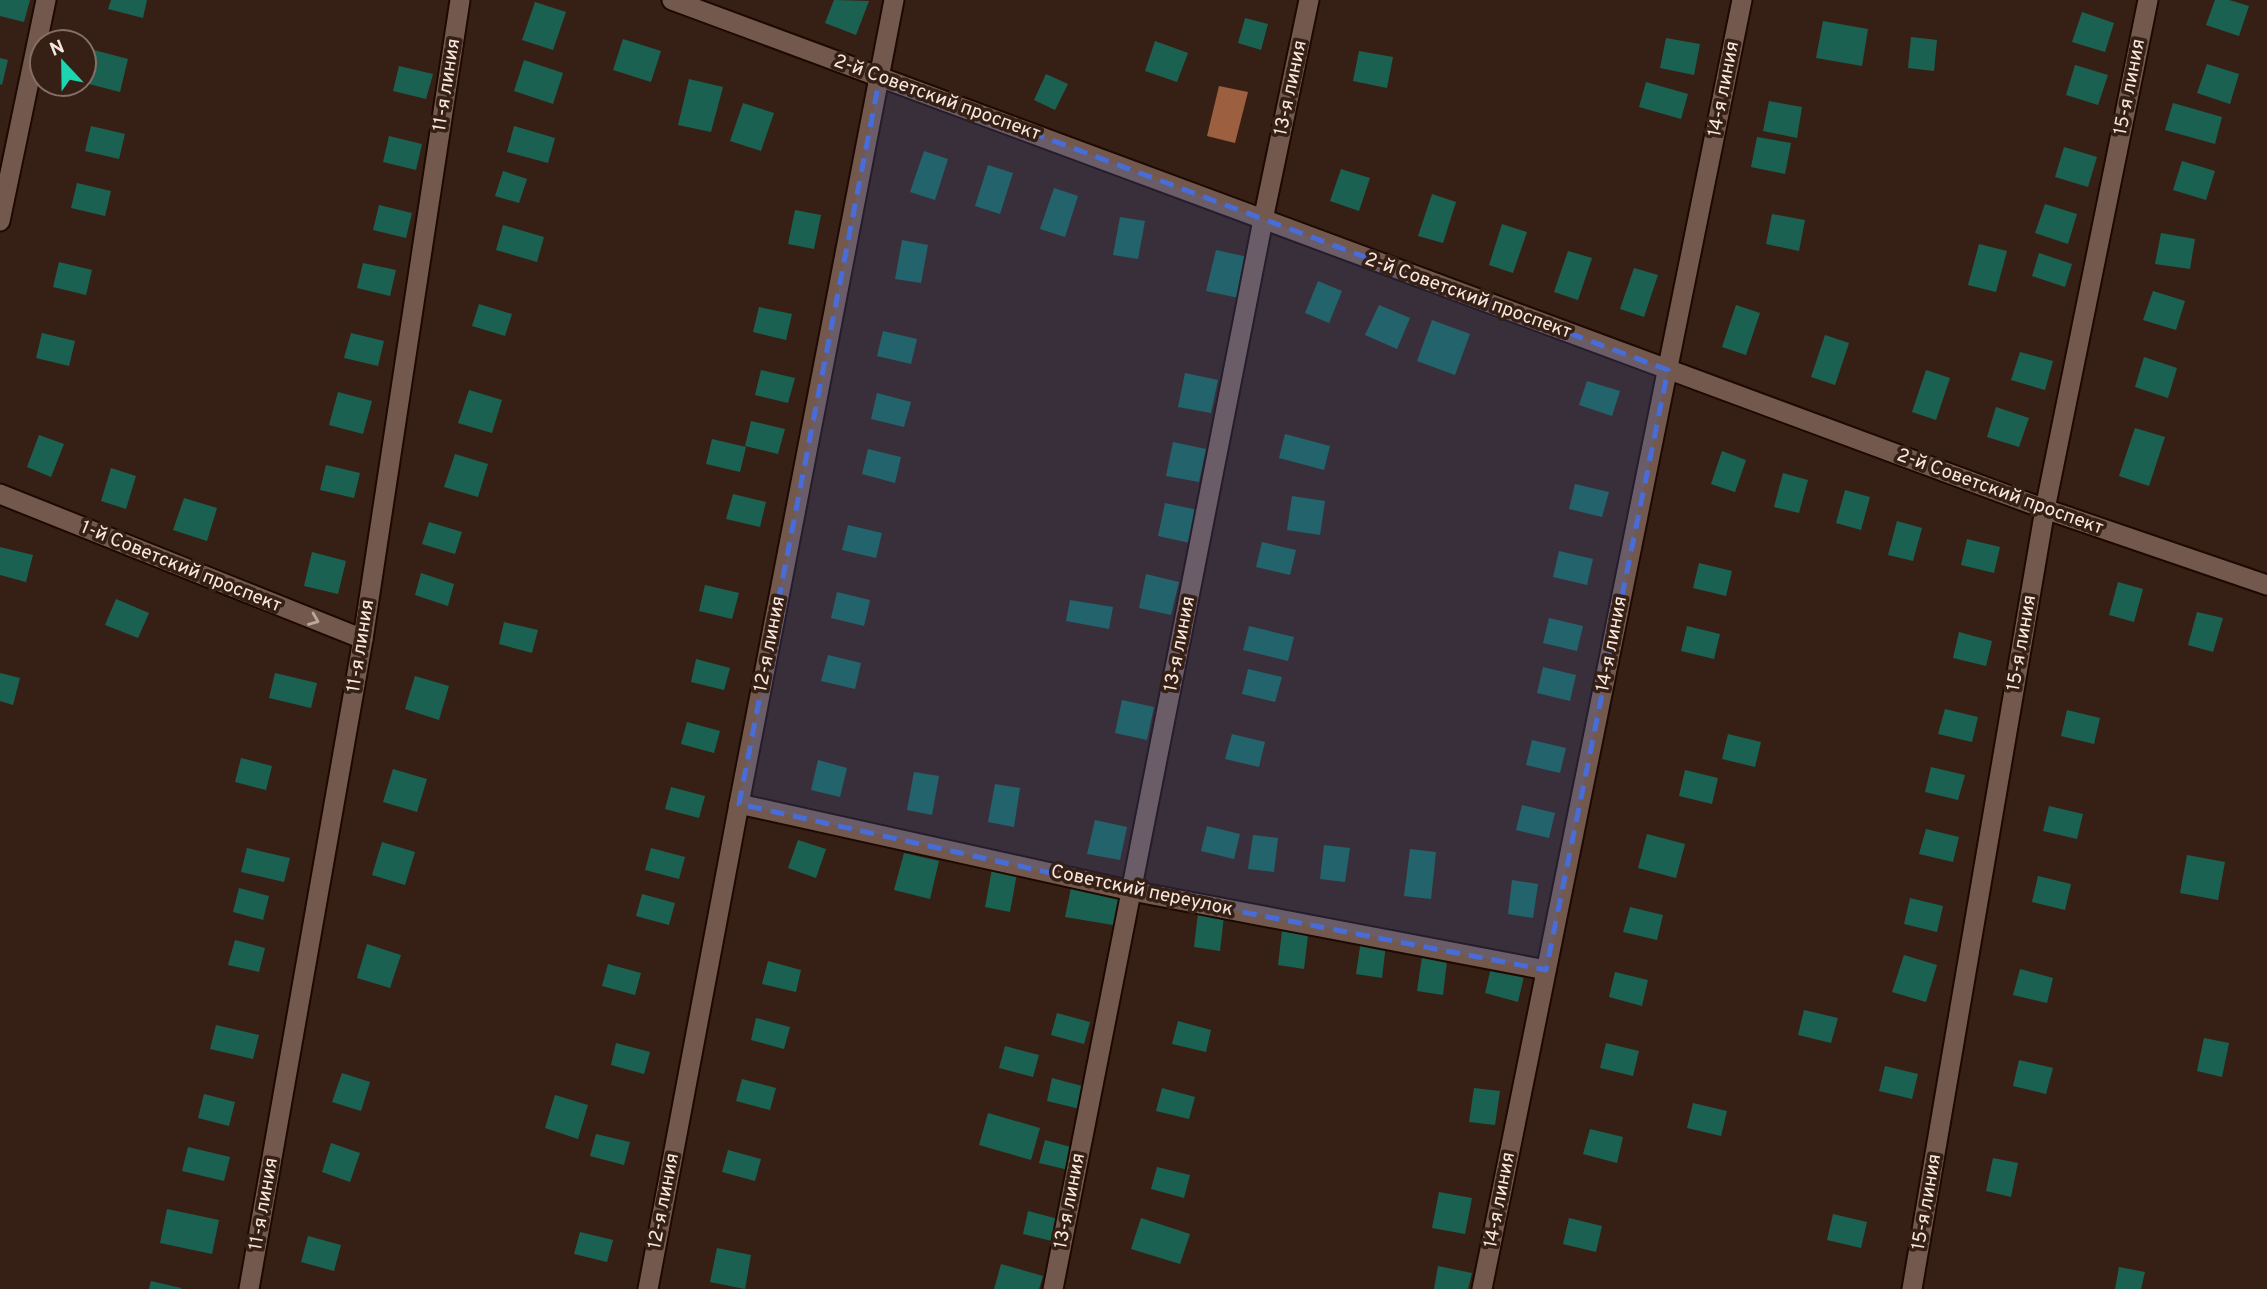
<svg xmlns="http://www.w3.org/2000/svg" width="2267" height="1289" viewBox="0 0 2267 1289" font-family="Overpass,sans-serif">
	<rect width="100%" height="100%" fill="#362015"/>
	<!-- water -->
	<path fill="#9c5f3f" d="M1219 86 1248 92 1235 143 1207 136Z"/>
	<!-- building -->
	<g fill="#1b6152">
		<path d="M0 0H30L24 22 0 16Z"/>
		<path d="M111 0H147L143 18 108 9Z"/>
		<path d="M834 0 869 1 856 35 825 23Z"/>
		<path d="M2215 0H2229L2249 6 2239 36 2206 25Z"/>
		<path d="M535 2 566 12 553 50 522 40Z"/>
		<path d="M2082 12 2114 23 2105 52 2072 42Z"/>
		<path d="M1245 18 1268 24 1261 50 1238 43Z"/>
		<path d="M1823 21 1868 29 1862 66 1816 58Z"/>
		<path d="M1911 37 1937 40 1934 71 1908 68Z"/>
		<path d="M1666 38 1700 44 1694 75 1660 68Z"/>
		<path d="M623 39 661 51 651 82 613 70Z"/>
		<path d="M1155 41 1188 53 1177 82 1145 71Z"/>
		<path d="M94 50 128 59 120 92 85 83Z"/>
		<path d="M1359 51 1393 57 1387 88 1353 81Z"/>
		<path d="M0 58 8 60 2 85 0 84Z"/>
		<path d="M524 60 563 73 553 104 514 91Z"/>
		<path d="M2207 64 2239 74 2230 104 2197 93Z"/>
		<path d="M2075 65 2108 75 2098 105 2066 95Z"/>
		<path d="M399 66 433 74 426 99 393 91Z"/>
		<path d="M1046 74 1068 84 1055 110 1034 100Z"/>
		<path d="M689 79 723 87 711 132 678 125Z"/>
		<path d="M1646 82 1688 94 1681 119 1639 107Z"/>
		<path d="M1769 101 1802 107 1797 138 1763 131Z"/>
		<path d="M743 103 774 113 761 151 730 141Z"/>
		<path d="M2173 103 2222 117 2215 144 2165 130Z"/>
		<path d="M91 126 125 134 119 159 85 151Z"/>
		<path d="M514 126 555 138 548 163 507 152Z"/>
		<path d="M389 136 422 144 416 170 383 162Z"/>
		<path d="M1757 137 1791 143 1785 174 1751 167Z"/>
		<path d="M2064 147 2097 157 2088 187 2055 177Z"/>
		<path d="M924 151 948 159 935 200 910 192Z"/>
		<path d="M2182 161 2215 171 2206 200 2173 190Z"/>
		<path d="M988 165 1013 173 1000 214 975 206Z"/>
		<path d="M1341 169 1370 178 1359 211 1330 201Z"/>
		<path d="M503 171 527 179 519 203 495 196Z"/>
		<path d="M77 183 111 191 105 216 71 208Z"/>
		<path d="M1054 188 1078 196 1065 237 1040 229Z"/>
		<path d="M1432 194 1456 202 1443 243 1418 236Z"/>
		<path d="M2045 204 2077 214 2068 244 2035 233Z"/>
		<path d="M379 205 412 213 406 238 373 230Z"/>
		<path d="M795 210 821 215 814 249 788 244Z"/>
		<path d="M1772 214 1805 220 1799 251 1766 244Z"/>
		<path d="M1120 217 1145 221 1138 259 1113 255Z"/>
		<path d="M1502 224 1527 232 1513 273 1489 265Z"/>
		<path d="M503 225 544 237 537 262 496 250Z"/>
		<path d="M2161 233 2195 239 2190 269 2155 264Z"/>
		<path d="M902 240 928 245 921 283 895 279Z"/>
		<path d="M1979 244 2007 251 1996 292 1968 285Z"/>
		<path d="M1216 250 1248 257 1239 298 1206 291Z"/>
		<path d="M1568 251 1592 258 1578 300 1554 292Z"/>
		<path d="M2039 253 2072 264 2065 287 2032 276Z"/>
		<path d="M59 262 92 270 86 295 53 287Z"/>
		<path d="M363 263 396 270 390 296 357 288Z"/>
		<path d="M1634 268 1658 275 1644 317 1620 309Z"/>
		<path d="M1318 281 1342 291 1329 323 1305 313Z"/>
		<path d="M2153 291 2185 301 2176 330 2143 320Z"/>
		<path d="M479 304 512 314 505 336 472 326Z"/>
		<path d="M1379 305 1410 318 1397 349 1365 335Z"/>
		<path d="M1736 305 1760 313 1746 355 1722 347Z"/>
		<path d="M759 307 792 314 786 340 753 332Z"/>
		<path d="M1432 320 1470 334 1455 375 1417 361Z"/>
		<path d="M883 331 917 339 911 364 877 356Z"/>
		<path d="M42 333 75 341 69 366 36 358Z"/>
		<path d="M351 333 384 341 378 366 344 358Z"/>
		<path d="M1825 335 1849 343 1835 385 1811 377Z"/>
		<path d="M2020 352 2053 361 2045 390 2011 380Z"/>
		<path d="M2144 357 2177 368 2168 398 2135 387Z"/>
		<path d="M761 370 795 378 788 403 755 395Z"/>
		<path d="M1926 370 1950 378 1936 420 1912 412Z"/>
		<path d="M1185 373 1218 380 1211 413 1178 407Z"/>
		<path d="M1587 381 1620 391 1612 416 1579 405Z"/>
		<path d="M469 390 502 400 492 433 458 423Z"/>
		<path d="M338 392 372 401 363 434 329 425Z"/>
		<path d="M877 393 911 402 904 427 871 419Z"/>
		<path d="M1996 407 2029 418 2019 447 1987 437Z"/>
		<path d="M751 421 785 429 778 454 745 446Z"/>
		<path d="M2135 428 2165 437 2149 486 2119 476Z"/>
		<path d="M1285 434 1330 446 1324 470 1279 458Z"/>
		<path d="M39 435 64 444 51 477 27 467Z"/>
		<path d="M712 439 746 447 740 472 706 464Z"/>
		<path d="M1173 442 1206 449 1199 482 1166 476Z"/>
		<path d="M868 449 901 457 895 483 862 474Z"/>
		<path d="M1722 451 1746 460 1735 492 1711 484Z"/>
		<path d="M455 454 488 464 478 497 444 487Z"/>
		<path d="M326 465 360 473 354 498 320 490Z"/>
		<path d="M111 468 136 476 126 509 101 501Z"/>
		<path d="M1783 473 1808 480 1799 513 1774 507Z"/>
		<path d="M1575 484 1609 492 1602 517 1569 509Z"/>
		<path d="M1845 490 1870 497 1861 530 1836 523Z"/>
		<path d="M733 494 766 502 760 527 726 519Z"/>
		<path d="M1292 496 1325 501 1320 535 1287 530Z"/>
		<path d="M184 498 217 508 207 541 173 530Z"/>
		<path d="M1165 503 1198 510 1190 543 1158 536Z"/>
		<path d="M1897 521 1922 528 1913 561 1888 555Z"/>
		<path d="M429 522 462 532 455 554 422 544Z"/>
		<path d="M848 525 882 533 876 558 842 550Z"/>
		<path d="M1967 539 2000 547 1994 573 1961 565Z"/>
		<path d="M1262 542 1296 550 1290 575 1256 567Z"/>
		<path d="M0 547 33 555 26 582 0 575Z"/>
		<path d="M1559 551 1593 559 1587 585 1553 577Z"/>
		<path d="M312 552 346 561 338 594 304 586Z"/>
		<path d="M1699 563 1732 571 1726 596 1693 588Z"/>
		<path d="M421 573 454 584 448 606 415 595Z"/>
		<path d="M1146 574 1179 582 1171 615 1139 608Z"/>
		<path d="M2118 582 2143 589 2134 622 2109 615Z"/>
		<path d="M705 585 739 593 732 619 699 611Z"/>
		<path d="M837 592 870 600 864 626 831 618Z"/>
		<path d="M116 599 149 613 138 638 105 625Z"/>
		<path d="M1070 600 1113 607 1109 629 1066 621Z"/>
		<path d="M2197 612 2223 618 2213 652 2188 645Z"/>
		<path d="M1549 618 1583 626 1577 651 1543 643Z"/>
		<path d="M504 622 538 630 532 653 499 644Z"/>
		<path d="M1249 626 1294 637 1288 661 1243 650Z"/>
		<path d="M1687 626 1720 634 1714 659 1681 651Z"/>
		<path d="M1959 632 1992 641 1986 666 1953 658Z"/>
		<path d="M828 655 861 663 855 689 821 681Z"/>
		<path d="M696 659 730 668 724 690 691 682Z"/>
		<path d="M1543 667 1576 675 1570 701 1537 693Z"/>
		<path d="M1248 669 1282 677 1275 702 1242 694Z"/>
		<path d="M0 673 20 678 13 705 0 701Z"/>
		<path d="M275 673 317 683 311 708 269 698Z"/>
		<path d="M415 676 449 686 439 720 405 709Z"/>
		<path d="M1122 700 1154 707 1147 740 1115 733Z"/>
		<path d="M1945 709 1978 717 1972 742 1938 734Z"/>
		<path d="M2067 710 2100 718 2094 744 2061 736Z"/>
		<path d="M687 722 720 731 714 753 681 744Z"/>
		<path d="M1232 734 1265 742 1259 767 1225 759Z"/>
		<path d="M1728 734 1761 742 1755 767 1722 759Z"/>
		<path d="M1532 740 1566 748 1560 773 1526 765Z"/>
		<path d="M241 758 272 766 266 790 235 782Z"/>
		<path d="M818 760 847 768 840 797 811 790Z"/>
		<path d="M1931 767 1965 775 1958 800 1925 792Z"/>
		<path d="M393 769 427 779 417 812 383 802Z"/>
		<path d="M1685 770 1718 778 1712 804 1679 796Z"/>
		<path d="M914 772 939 776 932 815 907 810Z"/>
		<path d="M995 784 1020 788 1014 827 988 822Z"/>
		<path d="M671 787 705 796 699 818 665 809Z"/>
		<path d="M1522 805 1555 813 1549 838 1516 830Z"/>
		<path d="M2049 806 2083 814 2077 839 2043 831Z"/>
		<path d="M1095 820 1127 827 1120 860 1087 854Z"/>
		<path d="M1207 826 1240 834 1234 859 1201 851Z"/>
		<path d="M1926 829 1959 837 1953 862 1919 854Z"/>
		<path d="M1647 834 1685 844 1676 878 1638 868Z"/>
		<path d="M1253 835 1278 838 1274 872 1248 869Z"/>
		<path d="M798 840 826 849 816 878 788 868Z"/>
		<path d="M382 842 415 852 405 885 372 875Z"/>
		<path d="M1324 845 1350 848 1345 882 1320 879Z"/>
		<path d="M247 848 290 858 284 882 241 872Z"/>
		<path d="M651 848 685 857 679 879 645 870Z"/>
		<path d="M1410 849 1436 852 1431 899 1404 896Z"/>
		<path d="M904 853 939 861 930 899 894 890Z"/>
		<path d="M2187 855 2225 862 2218 900 2180 893Z"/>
		<path d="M992 869 1017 873 1010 912 985 907Z"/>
		<path d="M2038 876 2071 884 2065 910 2032 902Z"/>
		<path d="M1512 880 1538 884 1533 918 1508 914Z"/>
		<path d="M239 888 269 896 263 920 233 912Z"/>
		<path d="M1071 888 1124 898 1119 926 1065 917Z"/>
		<path d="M642 894 675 903 669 925 636 916Z"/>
		<path d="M1910 898 1943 906 1937 932 1904 924Z"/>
		<path d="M1630 907 1663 915 1657 940 1623 932Z"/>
		<path d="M1198 913 1224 916 1220 951 1194 947Z"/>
		<path d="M1282 931 1308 935 1304 969 1278 965Z"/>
		<path d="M235 940 265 948 259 972 228 965Z"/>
		<path d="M1361 940 1386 944 1382 978 1356 974Z"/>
		<path d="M367 944 401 955 390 988 357 978Z"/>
		<path d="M1904 955 1937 965 1926 1002 1892 992Z"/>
		<path d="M1422 957 1447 961 1443 995 1417 991Z"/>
		<path d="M768 961 801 970 796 992 762 984Z"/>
		<path d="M608 964 641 973 635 995 602 986Z"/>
		<path d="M1491 968 1524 976 1518 1002 1485 993Z"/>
		<path d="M2020 969 2053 978 2047 1003 2013 995Z"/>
		<path d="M1615 972 1648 980 1642 1006 1609 997Z"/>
		<path d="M1804 1010 1838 1018 1831 1043 1798 1035Z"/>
		<path d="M1057 1013 1090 1022 1084 1044 1051 1035Z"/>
		<path d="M756 1018 790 1027 784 1049 751 1040Z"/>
		<path d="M1178 1021 1211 1030 1206 1052 1172 1044Z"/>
		<path d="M216 1025 259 1035 253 1059 210 1049Z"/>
		<path d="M2204 1038 2229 1043 2222 1077 2197 1071Z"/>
		<path d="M616 1043 650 1052 644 1074 611 1065Z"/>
		<path d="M1606 1043 1639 1051 1633 1076 1600 1068Z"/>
		<path d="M1005 1046 1039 1055 1033 1077 999 1068Z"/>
		<path d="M2019 1060 2053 1068 2046 1094 2013 1086Z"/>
		<path d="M1885 1066 1918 1074 1912 1099 1879 1091Z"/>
		<path d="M342 1073 370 1082 361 1111 332 1102Z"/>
		<path d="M1052 1078 1086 1087 1080 1109 1047 1101Z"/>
		<path d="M742 1079 776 1088 770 1110 736 1101Z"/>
		<path d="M1162 1088 1195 1097 1189 1119 1156 1111Z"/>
		<path d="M1474 1088 1500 1091 1495 1125 1469 1122Z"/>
		<path d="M204 1094 235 1102 229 1126 198 1118Z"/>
		<path d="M555 1095 588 1105 578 1139 545 1128Z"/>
		<path d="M1693 1103 1727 1111 1721 1136 1687 1128Z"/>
		<path d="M988 1113 1040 1128 1031 1160 979 1145Z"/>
		<path d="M1590 1129 1623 1137 1617 1163 1583 1154Z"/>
		<path d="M596 1134 630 1142 624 1165 590 1156Z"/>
		<path d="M1045 1140 1078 1149 1073 1171 1039 1163Z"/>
		<path d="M331 1143 360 1153 350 1182 322 1172Z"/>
		<path d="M188 1147 230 1157 224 1181 182 1171Z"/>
		<path d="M728 1150 761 1159 755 1181 722 1172Z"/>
		<path d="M1993 1158 2018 1163 2011 1197 1986 1191Z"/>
		<path d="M1157 1167 1190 1175 1184 1198 1151 1189Z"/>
		<path d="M1439 1192 1472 1198 1465 1234 1432 1228Z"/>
		<path d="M167 1209 219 1220 212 1254 160 1243Z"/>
		<path d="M1028 1211 1062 1220 1056 1242 1023 1234Z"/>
		<path d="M1833 1214 1867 1222 1861 1248 1827 1240Z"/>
		<path d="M1141 1218 1190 1234 1180 1264 1131 1249Z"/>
		<path d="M1569 1218 1602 1226 1596 1252 1563 1244Z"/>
		<path d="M580 1232 613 1240 607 1262 574 1254Z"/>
		<path d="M308 1236 341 1245 334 1271 301 1262Z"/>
		<path d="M717 1248 751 1255 745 1289 710 1282Z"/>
		<path d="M1001 1264 1043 1276 1039 1289H994Z"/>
		<path d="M1438 1266 1472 1273 1468 1289H1434Z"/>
		<path d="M2119 1267 2145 1272 2141 1289H2115Z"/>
		<path d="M151 1281 181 1288V1289H149Z"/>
	</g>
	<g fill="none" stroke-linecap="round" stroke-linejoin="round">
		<!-- minor casing -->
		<g stroke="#1d0902" stroke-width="23">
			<g id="minor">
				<path d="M672 0 2045 509 2267 585"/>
				<path d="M0 221 46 0"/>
				<path d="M0 494 363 639"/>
				<path d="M739 804 1132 891 1546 970"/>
				<path d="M249 1289 363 639 460 0"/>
				<path d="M648 1289 739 804 894 0"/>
				<path d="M1053 1289 1263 220 1309 0"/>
				<path d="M1482 1289 1742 0"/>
				<path d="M1912 1289 2045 509 2148 0"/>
			</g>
		</g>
		<!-- minor -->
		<use href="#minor" stroke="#73594d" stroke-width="19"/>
	</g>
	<!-- one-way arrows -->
	<defs><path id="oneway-chevron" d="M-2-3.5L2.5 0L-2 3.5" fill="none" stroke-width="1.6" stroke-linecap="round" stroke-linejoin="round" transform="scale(1.75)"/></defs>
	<use stroke="#bba79d" href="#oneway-chevron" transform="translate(314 620) rotate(22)"/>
	<!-- marked area -->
	<path fill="#486dd9" fill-opacity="0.2" stroke="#486dd9" stroke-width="5" stroke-dasharray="14 9" stroke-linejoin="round" d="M880 76 1668 370 1546 970 1132 891 739 804Z"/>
	<g text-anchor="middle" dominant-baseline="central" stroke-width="7" stroke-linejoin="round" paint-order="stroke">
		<!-- street labels -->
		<g font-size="19" fill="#f6e7df" stroke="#362015">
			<text transform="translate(447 85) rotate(-81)">11-я линия</text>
			<text transform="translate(2130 87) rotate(-79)">15-я линия</text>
			<text transform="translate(1291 88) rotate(-78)">13-я линия</text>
			<text transform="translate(1724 89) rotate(-79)">14-я линия</text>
			<text transform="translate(937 98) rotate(20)">2-й Советский проспект</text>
			<text transform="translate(1468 296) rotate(20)">2-й Советский проспект</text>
			<text transform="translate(2000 492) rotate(20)">2-й Советский проспект</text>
			<text transform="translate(181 567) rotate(22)">1-й Советский проспект</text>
			<text transform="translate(2022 643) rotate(-80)">15-я линия</text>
			<text transform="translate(770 644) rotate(-79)">12-я линия</text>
			<text transform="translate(1180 644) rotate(-79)">13-я линия</text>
			<text transform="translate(1612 644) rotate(-79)">14-я линия</text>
			<text transform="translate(361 646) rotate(-81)">11-я линия</text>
			<text transform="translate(1142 891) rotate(12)">Советский переулок</text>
			<text transform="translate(1500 1200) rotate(-79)">14-я линия</text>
			<text transform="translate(664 1201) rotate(-79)">12-я линия</text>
			<text transform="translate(1070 1201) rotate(-79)">13-я линия</text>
			<text transform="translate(1927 1202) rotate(-80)">15-я линия</text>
			<text transform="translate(264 1204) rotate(-80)">11-я линия</text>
		</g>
	</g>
	<!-- north arrow -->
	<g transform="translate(63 63) rotate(338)"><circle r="33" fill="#362015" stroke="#837066" stroke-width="2"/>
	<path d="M0-5L12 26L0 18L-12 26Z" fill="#1cd5b1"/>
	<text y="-10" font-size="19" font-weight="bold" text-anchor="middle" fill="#f6e7df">N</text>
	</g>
</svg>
